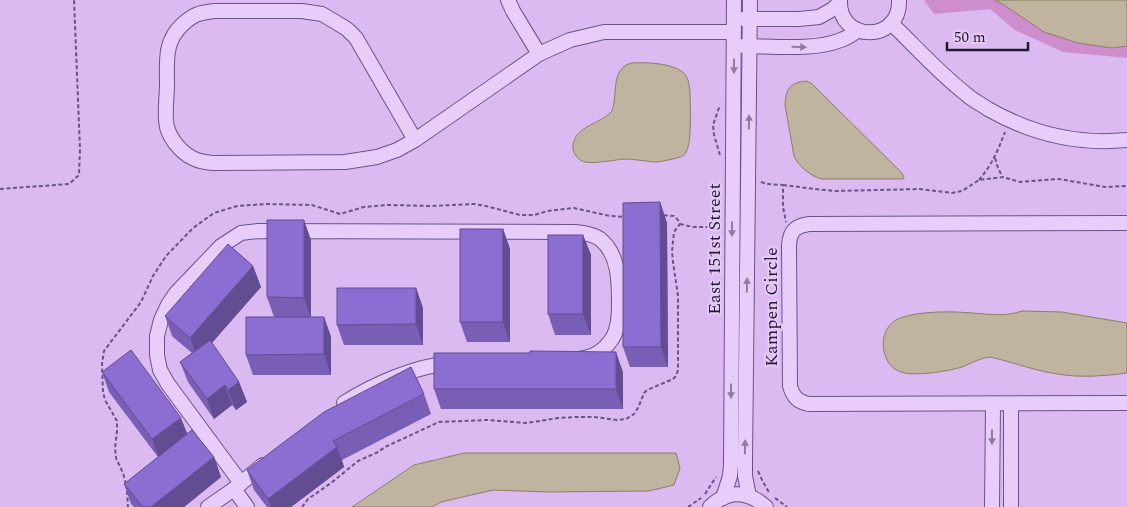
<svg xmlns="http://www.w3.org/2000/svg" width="1127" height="507" viewBox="0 0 1127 507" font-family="Spectral,serif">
	<rect width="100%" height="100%" fill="#dabaf0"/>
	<!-- green -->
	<path fill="#ce8ecd" d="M924 0H1127V58L1063 52 1015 30 990 9 934 14Z"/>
	<!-- water -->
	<g fill="#c0b39f" stroke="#8d7f66">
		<path d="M995 0H1127V46L1112 48 1078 43 1044 32 1004 5Z"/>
		<path d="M632 63C646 62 678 63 686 76 689 80 689 86 690 91 690 104 693 147 684 155 681 157 677 158 673 159 667 160 661 162 654 162 644 161 634 159 624 159 614 160 590 165 582 161 576 158 572 151 573 145 575 126 601 124 612 111 618 95 610 68 632 63Z"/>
		<path d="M806 81 811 83 814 86 901 172 904 177 903 179H822C812 177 798 166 794 156L785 105C786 89 789 83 806 81Z"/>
		<path d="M1022 311 1062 312 1127 323V373C1104 376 1080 378 1058 374 1035 371 1013 362 990 357 980 358 972 363 962 367 949 371 914 377 901 372 879 365 876 327 900 318 920 311 951 311 972 313 989 314 1006 317 1022 311Z"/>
		<path d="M464 453H676L680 468 674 485 649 491 547 492 493 490 441 502 432 507H352L414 465Z"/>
	</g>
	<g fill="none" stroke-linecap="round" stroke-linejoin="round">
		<!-- minor casing -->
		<g stroke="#695387" stroke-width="16">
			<g id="minor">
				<path d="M508 0 513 11 539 54"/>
				<path d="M840 0C838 43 901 43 899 0"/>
				<path d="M743 19H799L819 17 833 9 840 2"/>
				<path d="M891 23C916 47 939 73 966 94 972 100 981 104 988 109 1030 133 1078 145 1127 140"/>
				<path d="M743 46C771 46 815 51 841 40 847 38 853 34 858 30"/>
				<path d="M415 140 356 38 347 29 322 14 302 11H214C199 13 194 14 183 24 164 41 167 61 167 84 167 98 164 114 167 127 171 141 183 155 197 160 202 162 207 162 212 163L345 162 377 157 397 150 415 140 539 54 570 40 604 32H734"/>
				<path d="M1127 223 809 224C795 226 790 231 789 245L790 386C793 397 798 402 809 404L1127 403"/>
				<path d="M344 403C374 384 415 366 451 363"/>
				<path d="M1011 404V507"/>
				<path d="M241 483 168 384 160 370 157 355V336L161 320 168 305 176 293 221 246 241 233 258 231 574 232C583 233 593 234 600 239 619 254 619 282 619 303 619 312 619 321 616 330 612 344 597 357 583 358"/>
				<path d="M234 489 247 507"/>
				<path d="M749 496 745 476V458L750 0"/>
				<path d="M723 498 730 476 731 465 734 0"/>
				<path d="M208 507 234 489 263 465"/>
				<path d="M710 507C728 489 748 491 766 507"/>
				<path d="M992 507 993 404"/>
			</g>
		</g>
		<!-- path -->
		<g stroke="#695387" stroke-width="2" stroke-dasharray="4 2.5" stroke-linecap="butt">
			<path d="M720 155 714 135 713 125 720 105"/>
			<path d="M995 158 998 168 1002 176"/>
			<path d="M979 180C993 163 997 152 1005 132"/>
			<path d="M761 182 767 184 783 185V207L786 222"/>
			<path d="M783 185 815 189 835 191 920 189 952 193 962 191 979 180 1003 177 1020 182 1059 179 1105 187 1127 186"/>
			<path d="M0 189 69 184 79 175 80 149 74 0"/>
			<path d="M680 224 693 227H719"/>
			<path d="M758 471 763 482 770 494"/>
			<path d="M126 484 123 473 116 458 115 448 117 431V421L105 400 103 392 102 364 104 351 141 302 153 276 166 256 193 228 214 213 237 206 266 204 312 205 340 214 364 207 388 205 431 206 474 204 486 206 520 215H534L548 211 574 208 610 216 625 217"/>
			<path d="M127 491 128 507"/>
			<path d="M705 494 716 477"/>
			<path d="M775 498 787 507"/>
			<path d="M302 507 308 499 331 483 358 461 378 452 385 447 439 422 487 420 527 423 558 418 576 417H594L617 420 626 419 634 414 638 408 644 393 647 390 673 379 676 376 678 370V296L673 262 672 251 674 232 680 224 678 220 674 216 662 215"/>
			<path d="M688 507 701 498"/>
		</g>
		<!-- minor -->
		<use href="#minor" stroke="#e8cdfb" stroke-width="14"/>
	</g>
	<!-- wall -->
	<g fill="#785eb4">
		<path d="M660 202 667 223 668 367H630L623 347Z"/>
		<path d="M503 229 510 249V342H467L460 322Z"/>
		<path d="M583 235 591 255V335H555L548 314Z"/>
		<path d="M311 240V317H324L331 337V375H253L246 355 274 317 267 297Z"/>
		<path d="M253 266 261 287 211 343 239 382 247 402 236 410 232 405 214 419 188 382 180 362 192 353 172 336 165 316Z"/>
		<path d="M416 288 423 308V345H344L337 325Z"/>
		<path d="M102 372 187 434 214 457 221 477 184 507H134L131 504 124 484 158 457 109 392Z"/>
		<path d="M623 372V409H441L434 389Z"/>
		<path d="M424 394 431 414 342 460 344 467 291 507H267L254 490 247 470Z"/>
	</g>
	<!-- shaded-wall -->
	<g fill="#624c92">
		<path d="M660 202 667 223 668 367 661 347Z"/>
		<path d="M304 220 311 240V318L304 298Z"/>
		<path d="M503 229 510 249V342L503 322Z"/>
		<path d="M583 235 591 255V335L583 314Z"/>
		<path d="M253 266 261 287 198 359 190 338Z"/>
		<path d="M416 288 423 308V345L416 324Z"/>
		<path d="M324 317 331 337V375L324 354Z"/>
		<path d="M616 352 623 372V409L616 389Z"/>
		<path d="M239 382 247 402 236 410 228 390Z"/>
		<path d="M225 385 232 405 214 419 207 399Z"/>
		<path d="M181 418 189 438 160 460 152 439Z"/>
		<path d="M337 447 344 467 291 507H271L268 499Z"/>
		<path d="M214 457 221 477 184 507H151Z"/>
	</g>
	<!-- building -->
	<g fill="#8c6dd1" stroke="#624c92">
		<path d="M660 202 661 347H623V203Z"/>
		<path d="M267 220H304V298L267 297Z"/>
		<rect x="460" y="229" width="43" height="93"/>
		<rect x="548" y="235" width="35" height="79"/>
		<path d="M228 244 253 266 190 338 165 316Z"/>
		<path d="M337 288H416V324L337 325Z"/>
		<path d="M246 317H324V354L246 355Z"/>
		<path d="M210 340 239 382 228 390 225 385 207 399 180 362Z"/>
		<path d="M131 350 181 418 152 439 102 372Z"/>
		<path d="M530 351 616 352V389H434V353H530Z"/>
		<path d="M411 367 424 394 333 441 337 447 268 499 247 470 324 412Z"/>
		<path d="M192 430 214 457 151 507H143L124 484Z"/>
	</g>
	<!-- one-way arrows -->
	<defs><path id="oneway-solid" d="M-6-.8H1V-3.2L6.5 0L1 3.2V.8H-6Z" transform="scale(1.25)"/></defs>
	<g fill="#907ca2">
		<use href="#oneway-solid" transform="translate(799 47) rotate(1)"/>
		<use href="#oneway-solid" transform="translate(734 66) rotate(90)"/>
		<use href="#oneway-solid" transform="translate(749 122) rotate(-89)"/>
		<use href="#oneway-solid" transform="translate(732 229) rotate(90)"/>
		<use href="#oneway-solid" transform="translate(747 285) rotate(-89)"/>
		<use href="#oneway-solid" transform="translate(731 391) rotate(90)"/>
		<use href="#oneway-solid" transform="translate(992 437) rotate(90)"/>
		<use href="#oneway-solid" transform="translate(745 447) rotate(-89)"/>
	</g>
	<g text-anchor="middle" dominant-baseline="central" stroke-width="4" stroke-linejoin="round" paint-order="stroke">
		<!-- street labels -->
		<g font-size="18" fill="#241935" stroke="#e5c9f7">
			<text transform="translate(714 249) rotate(-90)">East 151st Street</text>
			<text transform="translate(771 307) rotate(-90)">Kampen Circle</text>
		</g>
	</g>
	<!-- scale -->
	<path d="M947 42v8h81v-8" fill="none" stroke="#241935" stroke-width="2.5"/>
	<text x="954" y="42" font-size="15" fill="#241935" stroke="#e5c9f7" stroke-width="4" paint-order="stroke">50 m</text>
</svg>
